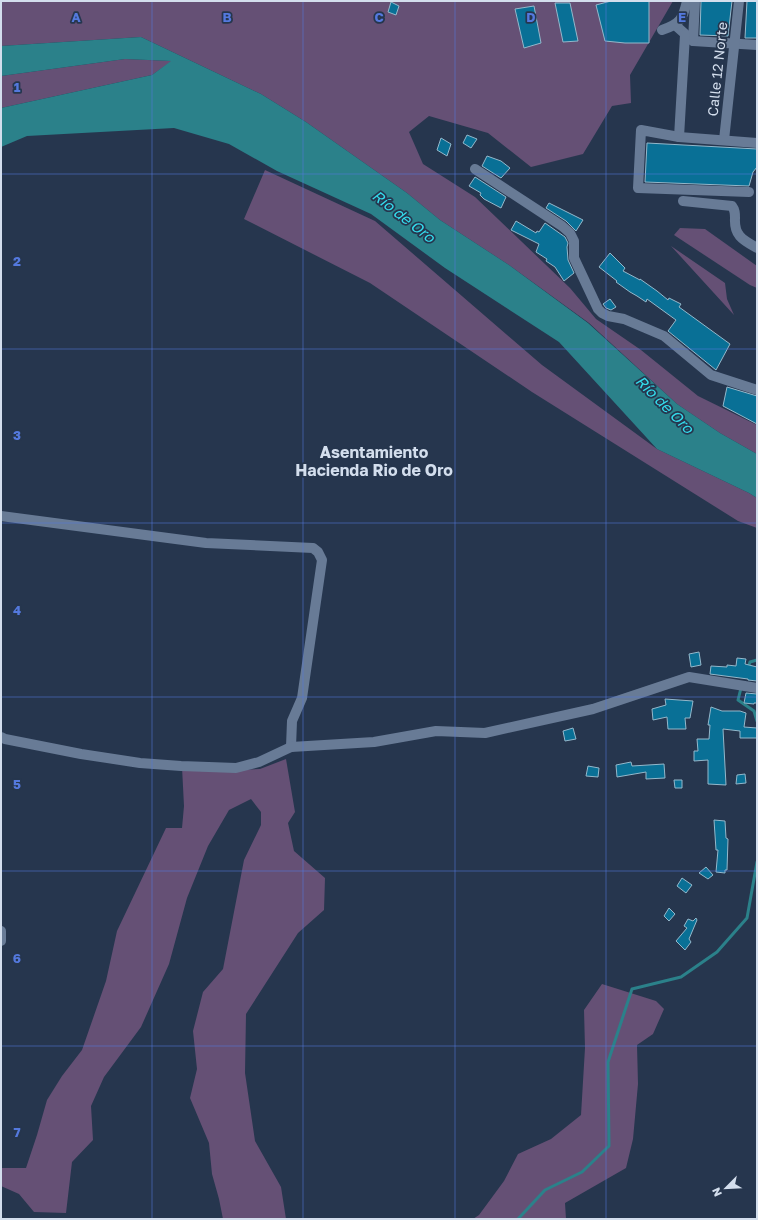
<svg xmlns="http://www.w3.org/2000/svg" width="758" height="1220" viewBox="0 0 758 1220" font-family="'Golos Text',sans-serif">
	<rect width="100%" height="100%" fill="#26364e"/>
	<!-- green -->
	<g fill="#655075">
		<path d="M1 1H673L630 75 631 103 612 106 583 154 531 167 488 133 429 116 409 132 423 164 475 197 570 288 596 319 641 350 698 396 757 425V454L720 433 677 404 589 323 509 265 440 220 407 193 306 122 261 94 141 37 1 46Z"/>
		<path d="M125 59 172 61 152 75 1 108V76Z"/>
		<path d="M265 170 375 221 542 365 657 449 749 493 757 498V528L738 521 532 392 370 283 244 219Z"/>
		<path d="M680 228 705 229 757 266V288L750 285 674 235Z"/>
		<path d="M671 246 725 283 727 299 734 315Z"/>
		<path d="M286 759 295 812 288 823 294 851 325 878 324 910 298 933 246 1014 245 1073 255 1141 281 1187 286 1219H223L219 1199 212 1174 209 1143 190 1098 197 1069 193 1031 203 992 223 969 244 860 261 825V812L251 799 229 810 208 846 187 898 169 964 141 1027 104 1077 91 1106 93 1140 72 1162 66 1213 34 1212 19 1194 1 1186V1168H26L37 1135 47 1100 62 1076 82 1050 106 981 117 931 166 828H182L184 806 182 767 209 771 260 769Z"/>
		<path d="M602 984 656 1001 664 1009 653 1034 637 1045 638 1084 633 1139 626 1168 565 1203 566 1219H473L479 1215 504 1181 518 1154 551 1139 581 1115 585 1048 584 1010Z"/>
	</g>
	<!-- water -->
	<path fill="#2b818a" d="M141 37 261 94 306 122 407 193 440 220 509 265 588 323 677 404 720 433 757 454V498L749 493 657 449 559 342 445 268 371 214 277 171 229 144 174 128 27 136 1 147V108L152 75 171 61 125 59 1 76V46Z"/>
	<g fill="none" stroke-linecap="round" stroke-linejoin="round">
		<!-- stream -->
		<g stroke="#2b818a" stroke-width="3">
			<path d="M748 668 750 662 757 660"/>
			<path d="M741 688 738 700 754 711 757 721"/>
			<path d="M518 1219 545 1190 582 1172 609 1146 608 1062 632 989 681 977 717 952 747 918 757 862"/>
		</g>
	</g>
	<!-- building -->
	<g fill="#097096" stroke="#94b8cb">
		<path d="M611 1H649V43H625L605 41 596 5Z"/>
		<path d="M701 1H732L728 36 700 35Z"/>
		<path d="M747 1H757V38H745Z"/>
		<path d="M391 2 399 6 396 15 388 12Z"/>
		<path d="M555 3H570L578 41 563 42Z"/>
		<path d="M534 6 541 43 524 48 515 9Z"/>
		<path d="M467 135 477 139 471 148 463 143Z"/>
		<path d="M441 138 451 144 447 156 437 150Z"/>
		<path d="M647 143 757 149V167L753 172 749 186 645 182Z"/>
		<path d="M487 156 501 161 510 168 501 178 482 166Z"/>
		<path d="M475 177 506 197 501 208 484 199 480 195 481 193 469 186Z"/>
		<path d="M549 203 583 220 576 231 566 221 546 208Z"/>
		<path d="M516 221 536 233 537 231 539 232 545 223 565 237 568 243 567 247 568 260 574 273 564 281 555 267 546 261 547 259 536 252 539 244 511 230Z"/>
		<path d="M610 253 625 268 623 271 640 280V279L657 291 668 300 669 298 681 304 679 307 730 344 716 370 668 331 676 320 647 299 646 302 637 296 630 292 616 282 617 281 599 267Z"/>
		<path d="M610 299 616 307 611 310 606 308 603 304Z"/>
		<path d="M727 387 757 396V424L723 406Z"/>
		<path d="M699 652 701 665 691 667 689 654Z"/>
		<path d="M737 658 746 659 745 664 757 667V681L748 680V679L710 674 711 666 727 667V665L736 666Z"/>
		<path d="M746 693 757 694V703H754V704L744 703Z"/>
		<path d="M665 699 693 701 690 718H685L686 729H668L667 717 653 720 652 709 666 705Z"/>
		<path d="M711 707 722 711H740L746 713 744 727 757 728V738H740V731L723 729 726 785 708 784V760L694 761V751H698L697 739H709L710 725H708Z"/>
		<path d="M573 728 576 739 565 741 563 731Z"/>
		<path d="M631 762 632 766 664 764 665 778 646 779V772L617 777 616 765Z"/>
		<path d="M588 766 599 768 598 777 586 776Z"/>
		<path d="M745 774 746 783 736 784 737 775Z"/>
		<path d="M674 780H682V788H675Z"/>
		<path d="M714 820 725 821 726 838 728 839 727 870H725V873L716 872 718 850H716Z"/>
		<path d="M706 867 713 875 708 879 699 873Z"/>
		<path d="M682 878 692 885 686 893 677 886Z"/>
		<path d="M669 908 675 914 669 921 664 916Z"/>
		<path d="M696 918 697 920 689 939 691 942 685 950 676 941 687 928 684 926 688 919 693 921Z"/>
	</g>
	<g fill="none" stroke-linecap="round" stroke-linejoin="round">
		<!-- street -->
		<g stroke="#687b96" stroke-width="10">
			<path d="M675 25 693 41 757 45"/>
			<path d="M662 30C680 24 683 19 687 1"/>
			<path d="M693 41 695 1"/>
			<path d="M679 137 685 35"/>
			<path d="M724 140 739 1"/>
			<path d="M475 169 562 226 570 233 574 241V258L598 309 602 313 608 316 624 319 664 336 711 375 757 390"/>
			<path d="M749 192 638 188 641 130 679 137 757 143"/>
			<path d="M683 201 732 206C735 210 735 213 735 218 734 236 743 240 757 248"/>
			<path d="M1 516 206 543 313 548 318 552 322 560 302 698 292 721 291 747"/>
			<path d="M1 737 5 739 81 754 140 763 181 766 236 768 259 762 291 747 374 742 436 731 485 733 593 709 689 677 757 688"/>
			<path d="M1 931V941"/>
		</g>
	</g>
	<!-- grid -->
	<path fill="none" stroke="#5479de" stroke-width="1" stroke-opacity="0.55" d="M152 1V1219M303 1V1219M455 1V1219M606 1V1219M1 174H757M1 349H757M1 523H757M1 697H757M1 871H757M1 1046H757"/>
	<g text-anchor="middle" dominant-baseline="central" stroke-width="3.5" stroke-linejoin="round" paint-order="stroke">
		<!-- street labels -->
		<g font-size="14" fill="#d3deed" stroke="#26364e">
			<text transform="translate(717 69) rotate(-84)">Calle 12 Norte</text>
		</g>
		<!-- water labels -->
		<g font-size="15" font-style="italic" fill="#33dcec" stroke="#26364e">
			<text transform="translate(404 216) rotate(38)">Río de Oro</text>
			<text transform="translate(665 404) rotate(45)">Río de Oro</text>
		</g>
		<!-- quarter labels -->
		<g font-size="16" font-weight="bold" fill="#d3deed" stroke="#26364e">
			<text x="374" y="452">Asentamiento<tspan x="374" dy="18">Hacienda Rio de Oro</tspan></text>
		</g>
	</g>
	<g font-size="13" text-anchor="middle" font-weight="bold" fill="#5479de" stroke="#26364e" stroke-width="3.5" stroke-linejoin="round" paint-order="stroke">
		<text x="76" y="22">A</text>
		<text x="227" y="22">B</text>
		<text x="379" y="22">C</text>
		<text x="531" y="22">D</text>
		<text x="682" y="22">E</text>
		<text x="17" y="92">1</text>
		<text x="17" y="266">2</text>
		<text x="17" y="440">3</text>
		<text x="17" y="615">4</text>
		<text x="17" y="789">5</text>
		<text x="17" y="963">6</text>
		<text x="17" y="1137">7</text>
	</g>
	<!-- border -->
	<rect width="758" height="1220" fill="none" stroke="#d3deed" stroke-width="4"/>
	<!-- north arrow -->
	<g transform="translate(726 1188) rotate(246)" stroke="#26364e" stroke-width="3" paint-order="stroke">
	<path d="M0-3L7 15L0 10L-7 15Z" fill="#d3deed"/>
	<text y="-6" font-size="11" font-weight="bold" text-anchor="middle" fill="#d3deed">N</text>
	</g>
</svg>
